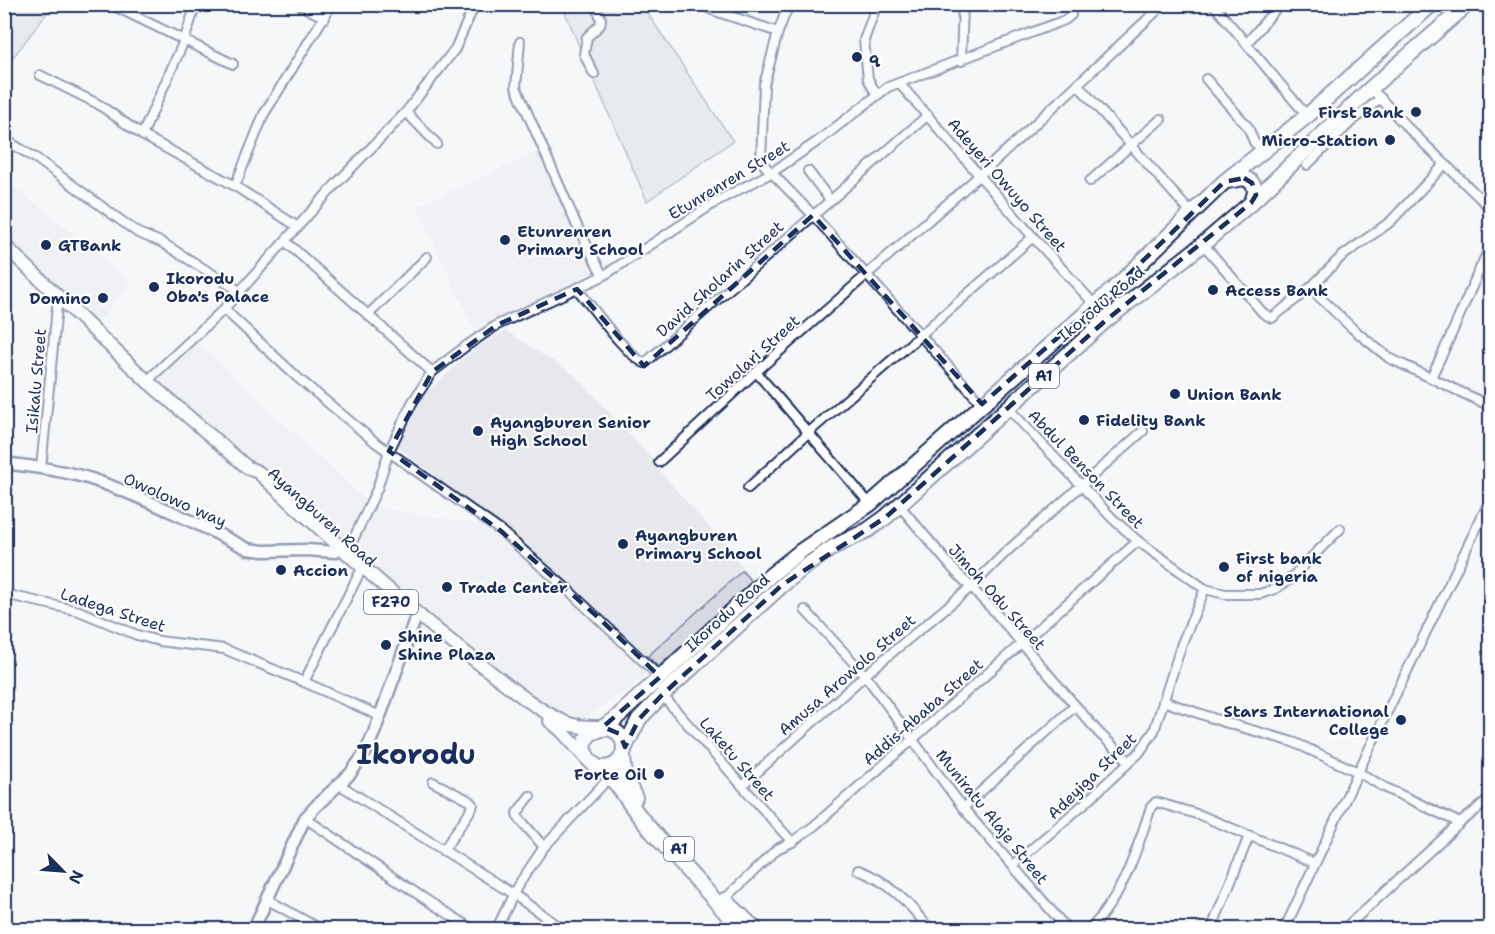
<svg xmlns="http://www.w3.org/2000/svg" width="1495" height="934" viewBox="0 0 1495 934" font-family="'Shantell Sans',sans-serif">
	<rect width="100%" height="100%" fill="#f6f7f9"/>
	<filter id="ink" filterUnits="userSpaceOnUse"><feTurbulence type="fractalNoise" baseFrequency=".0167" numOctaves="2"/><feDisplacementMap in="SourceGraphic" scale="12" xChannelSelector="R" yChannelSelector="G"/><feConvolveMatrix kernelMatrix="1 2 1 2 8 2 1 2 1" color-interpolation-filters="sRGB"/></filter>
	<g filter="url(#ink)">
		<!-- built -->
		<g fill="#e6e8ee">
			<path d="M537 152 593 273 474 330 417 206Z"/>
			<path d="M4 179 96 251 131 282 96 326 41 276 5 237Z"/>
			<path d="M506 331 576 376 651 458 663 475 737 559 752 582 658 667 627 690 580 721 554 712 521 691 381 583 149 373 189 334 373 507 503 528 397 446 412 416 428 391 478 346Z"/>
		</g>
		<!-- green -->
		<g fill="#d6d9e2" stroke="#7884a0" stroke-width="1.5">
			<path d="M5 4 53 5 5 68 4 5Z"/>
			<path d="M562 5H642L733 141 647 201 577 41Z"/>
			<path d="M742 571 752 582 658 667 648 656Z"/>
		</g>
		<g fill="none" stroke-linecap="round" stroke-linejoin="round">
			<!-- street casing -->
			<g stroke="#1b2f5e" stroke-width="12">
				<g id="street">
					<path d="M110 4 233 64"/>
					<path d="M298 4 325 18"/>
					<path d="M701 4 712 10 778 32"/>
					<path d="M789 4 778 32 764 85 761 160 765 166 813 215 982 404"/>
					<path d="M877 4 864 40 868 79 877 95"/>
					<path d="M1213 4 1307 116"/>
					<path d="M520 42 516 87 578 228 603 276"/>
					<path d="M1247 43 1280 4"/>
					<path d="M961 61 963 4"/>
					<path d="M594 74 584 54 586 43 587 37 600 25 601 19 596 4"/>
					<path d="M40 75 98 104 142 135 235 186 298 227"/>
					<path d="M1206 79 1248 127 1254 142 1263 151"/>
					<path d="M899 83 1033 237 1095 305"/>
					<path d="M1078 85 1191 213"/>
					<path d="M1371 88 1405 125 1490 208"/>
					<path d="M406 112 437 144"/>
					<path d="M142 135 184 41 196 4"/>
					<path d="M4 139 37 159 138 233 161 242 241 292"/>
					<path d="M1307 165 1351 122 1381 98"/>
					<path d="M808 171 830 200"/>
					<path d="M1090 181 1161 119"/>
					<path d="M235 186 264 114 332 4"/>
					<path d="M285 241 432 372"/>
					<path d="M1203 244 1263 313 1272 318 1310 288 1341 257 1390 222 1445 164"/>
					<path d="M1310 288 1353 329 1389 358 1490 406"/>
					<path d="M577 289C592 306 627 357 645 363L928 115"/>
					<path d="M224 309 298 378 375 442 501 531 567 589 660 677"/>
					<path d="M368 315 427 257"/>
					<path d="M756 372 870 504"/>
					<path d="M1431 377C1453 335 1469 290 1490 247"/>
					<path d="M147 381 224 309 336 184 406 112 455 49 475 4"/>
					<path d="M1008 408 1113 519 1138 541 1205 589 1225 594H1260L1275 589 1288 581 1340 529"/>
					<path d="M659 462 756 372 980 175 1164 4"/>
					<path d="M41 468 58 297"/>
					<path d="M748 488 808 433 1033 237"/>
					<path d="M899 505 954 570 993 610 1099 733 1129 761"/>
					<path d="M347 553 377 489 389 451 412 403 432 372 466 346 497 325 603 276 719 200 771 173 818 141 888 87 1065 20 1071 15V4"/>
					<path d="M4 594 79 611 137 635 159 641 224 649 304 682 380 716"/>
					<path d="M805 610 865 675 963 808 1068 930"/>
					<path d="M304 682 359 574"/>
					<path d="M662 695 792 842"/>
					<path d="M1163 701 1224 722 1293 742 1358 772 1384 787 1460 823"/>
					<path d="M433 782 470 801 473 804 472 808 443 851"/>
					<path d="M340 785 513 894 564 930"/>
					<path d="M743 785 865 675 971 587 1006 552 1143 431"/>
					<path d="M530 796 517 813 518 817 544 847"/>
					<path d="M963 808 1075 706"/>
					<path d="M305 818 428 901 474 930"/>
					<path d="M1013 865 1085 803 1139 753 1154 731 1182 643 1205 589"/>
					<path d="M858 870C889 881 910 904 930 930"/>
					<path d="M266 899 322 930"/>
					<path d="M725 899 777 849 792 842 814 826 1138 541"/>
					<path d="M496 930 517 887 544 847 610 777"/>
					<path d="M1090 930C1126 889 1134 857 1151 807L1156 802 1200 815 1315 863"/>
					<path d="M1211 930 1249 836"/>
					<path d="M1284 930 1358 772 1490 500"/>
					<path d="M1343 930 1460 823 1490 799"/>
				</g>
			</g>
			<!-- secondary casing -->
			<g stroke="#1b2f5e" stroke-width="15">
				<g id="secondary">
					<path d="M4 463C33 467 63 470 91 479 144 497 198 524 248 549L263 551 306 550 335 552"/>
					<path d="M253 930 305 818 318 804 350 774 365 753 374 733 414 622"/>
				</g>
			</g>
			<!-- primary casing -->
			<g stroke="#1b2f5e" stroke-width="16">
				<g id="primary">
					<path d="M4 245 147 381 248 468 258 472C329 537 399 602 476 661 504 682 533 708 566 723 578 728 590 727 602 727"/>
					<path d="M550 721 562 731 587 759"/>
				</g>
			</g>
			<!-- highway casing -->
			<g stroke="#1b2f5e" stroke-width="18">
				<g id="highway">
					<path d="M1227 181 1244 178C1257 183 1257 192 1251 203"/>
					<path d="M603 727 613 721 771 575 801 551 870 504 1120 283 1224 182 1307 116 1432 4"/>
					<path d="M625 747 639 719 662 695 782 585 804 567 833 547 868 530 886 517 1105 321 1203 244 1251 203 1371 88 1468 4"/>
					<path d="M623 756 625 777 635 798"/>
					<path d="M599 768C637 770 628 717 596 731 590 733 586 737 585 743 581 761 600 767 610 777 617 784 622 792 627 799 646 828 672 853 695 879 711 895 726 913 741 930"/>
					<path d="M725 900 756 930"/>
				</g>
			</g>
			<!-- street -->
			<use href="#street" stroke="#fff" stroke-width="8"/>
			<!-- secondary -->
			<use href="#secondary" stroke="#fff" stroke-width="10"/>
			<!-- primary -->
			<use href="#primary" stroke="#fff" stroke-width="12"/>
			<!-- highway -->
			<use href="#highway" stroke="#fff" stroke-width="14"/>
		</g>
	</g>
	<!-- marked area -->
	<path d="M0 0H1495V934H0ZM1244 178 1252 183 1256 195 1251 203 1105 321 886 517 782 585 662 695 639 719 625 747 620 734 603 727 660 677 601 620 501 531 389 451 432 372 497 325 577 289 644 366 813 215 982 404 1120 283 1224 182Z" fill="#f6f7f9" fill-opacity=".55" fill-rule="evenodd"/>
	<path fill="none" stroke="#1b2f5e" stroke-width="4.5" stroke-dasharray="12 8" stroke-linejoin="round" d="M1244 178 1252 183 1256 195 1251 203 1105 321 886 517 782 585 662 695 639 719 625 747 620 734 603 727 660 677 601 620 501 531 389 451 432 372 497 325 577 289 644 366 813 215 982 404 1120 283 1224 182Z"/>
	<!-- markers -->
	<g fill="#1b2f5e" stroke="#fff" stroke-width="2">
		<circle cx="857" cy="57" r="6"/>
		<circle cx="1416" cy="112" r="6"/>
		<circle cx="1390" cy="140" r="6"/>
		<circle cx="505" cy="240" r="6"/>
		<circle cx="46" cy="245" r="6"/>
		<circle cx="154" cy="287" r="6"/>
		<circle cx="1213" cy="290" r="6"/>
		<circle cx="103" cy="298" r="6"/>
		<circle cx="1175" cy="394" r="6"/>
		<circle cx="1084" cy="420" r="6"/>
		<circle cx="478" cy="431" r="6"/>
		<circle cx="623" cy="544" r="6"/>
		<circle cx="1224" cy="567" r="6"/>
		<circle cx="281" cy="570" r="6"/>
		<circle cx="447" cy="587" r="6"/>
		<circle cx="386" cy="645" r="6"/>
		<circle cx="1401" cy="720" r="6"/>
		<circle cx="659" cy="774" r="6"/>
	</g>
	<g text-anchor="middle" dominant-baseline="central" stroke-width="4.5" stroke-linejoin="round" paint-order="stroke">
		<!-- shield labels -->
		<g fill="#fff" stroke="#5f6d8e" stroke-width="1.5">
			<rect x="1029" y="364" width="30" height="24" rx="4.5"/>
			<rect x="364" y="590" width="54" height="24" rx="4.5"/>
			<rect x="664" y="837" width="30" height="24" rx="4.5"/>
		</g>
		<g font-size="15" font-weight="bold" fill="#1b2f5e">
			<text x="1044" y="376">A1</text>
			<text x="391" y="602">F270</text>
			<text x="679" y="849">A1</text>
		</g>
		<!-- poi labels -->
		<g font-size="16" font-weight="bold" fill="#1b2f5e" stroke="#fff" text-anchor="start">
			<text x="869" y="57">q</text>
			<text x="1404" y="112" text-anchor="end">First Bank</text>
			<text x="1378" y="140" text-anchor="end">Micro-Station</text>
			<text x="517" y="231">Etunrenren<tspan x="517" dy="18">Primary School</tspan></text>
			<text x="58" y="245">GTBank</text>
			<text x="166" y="278">Ikorodu<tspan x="166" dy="18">Oba's Palace</tspan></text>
			<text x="1225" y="290">Access Bank</text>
			<text x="91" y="298" text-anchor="end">Domino</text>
			<text x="1187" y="394">Union Bank</text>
			<text x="1096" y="420">Fidelity Bank</text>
			<text x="490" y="422">Ayangburen Senior<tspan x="490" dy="18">High School</tspan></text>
			<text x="635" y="535">Ayangburen<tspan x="635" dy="18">Primary School</tspan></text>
			<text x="1236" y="558">First bank<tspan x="1236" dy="18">of nigeria</tspan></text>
			<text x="293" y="570">Accion</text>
			<text x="459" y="587">Trade Center</text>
			<text x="398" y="636">Shine<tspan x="398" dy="18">Shine Plaza</tspan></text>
			<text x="1389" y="711" text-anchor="end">Stars International<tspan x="1389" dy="18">College</tspan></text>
			<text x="647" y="774" text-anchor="end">Forte Oil</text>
		</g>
		<!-- street labels -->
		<g font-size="16" fill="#1b2f5e" stroke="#fff">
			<text transform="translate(729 180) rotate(-31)">Etunrenren Street</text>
			<text transform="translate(1007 185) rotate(49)">Adeyeri Owuyo Street</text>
			<text transform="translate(720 279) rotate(-42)">David Sholarin Street</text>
			<text transform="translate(1101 304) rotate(-40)">Ikorodu Road</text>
			<text transform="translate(753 358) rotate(-42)">Towolari Street</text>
			<text transform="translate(36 381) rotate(-85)">Isikalu Street</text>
			<text transform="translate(1086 469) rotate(46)">Abdul Benson Street</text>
			<text transform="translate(175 500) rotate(24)">Owolowo way</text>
			<text transform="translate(322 517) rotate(42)">Ayangburen Road</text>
			<text transform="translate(997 597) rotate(48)">Jimoh Odu Street</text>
			<text transform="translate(113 610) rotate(18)">Ladega Street</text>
			<text transform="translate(727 613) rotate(-42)">Ikorodu Road</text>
			<text transform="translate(847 675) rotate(-41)">Amusa Arowolo Street</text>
			<text transform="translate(923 712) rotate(-41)">Addis-Ababa Street</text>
			<text transform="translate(737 759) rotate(49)">Laketu Street</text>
			<text transform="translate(1092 776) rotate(-44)">Adeyiga Street</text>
			<text transform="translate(992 817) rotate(51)">Muniratu Alaje Street</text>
		</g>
		<!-- town labels -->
		<g font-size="28" font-weight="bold" fill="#1b2f5e" stroke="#fff">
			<text x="416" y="754">Ikorodu</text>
		</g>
	</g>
	<!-- margin -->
	<rect width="1495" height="934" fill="none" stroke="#fff" stroke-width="24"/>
	<rect x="12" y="12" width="1471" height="910" fill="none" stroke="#1b2f5e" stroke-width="2" filter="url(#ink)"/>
	<!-- north arrow -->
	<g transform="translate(63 871) rotate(115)" stroke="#ffffff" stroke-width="4.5" paint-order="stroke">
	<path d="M0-4.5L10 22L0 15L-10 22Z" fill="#1b2f5e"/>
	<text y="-9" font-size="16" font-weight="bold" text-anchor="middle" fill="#1b2f5e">N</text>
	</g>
</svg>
